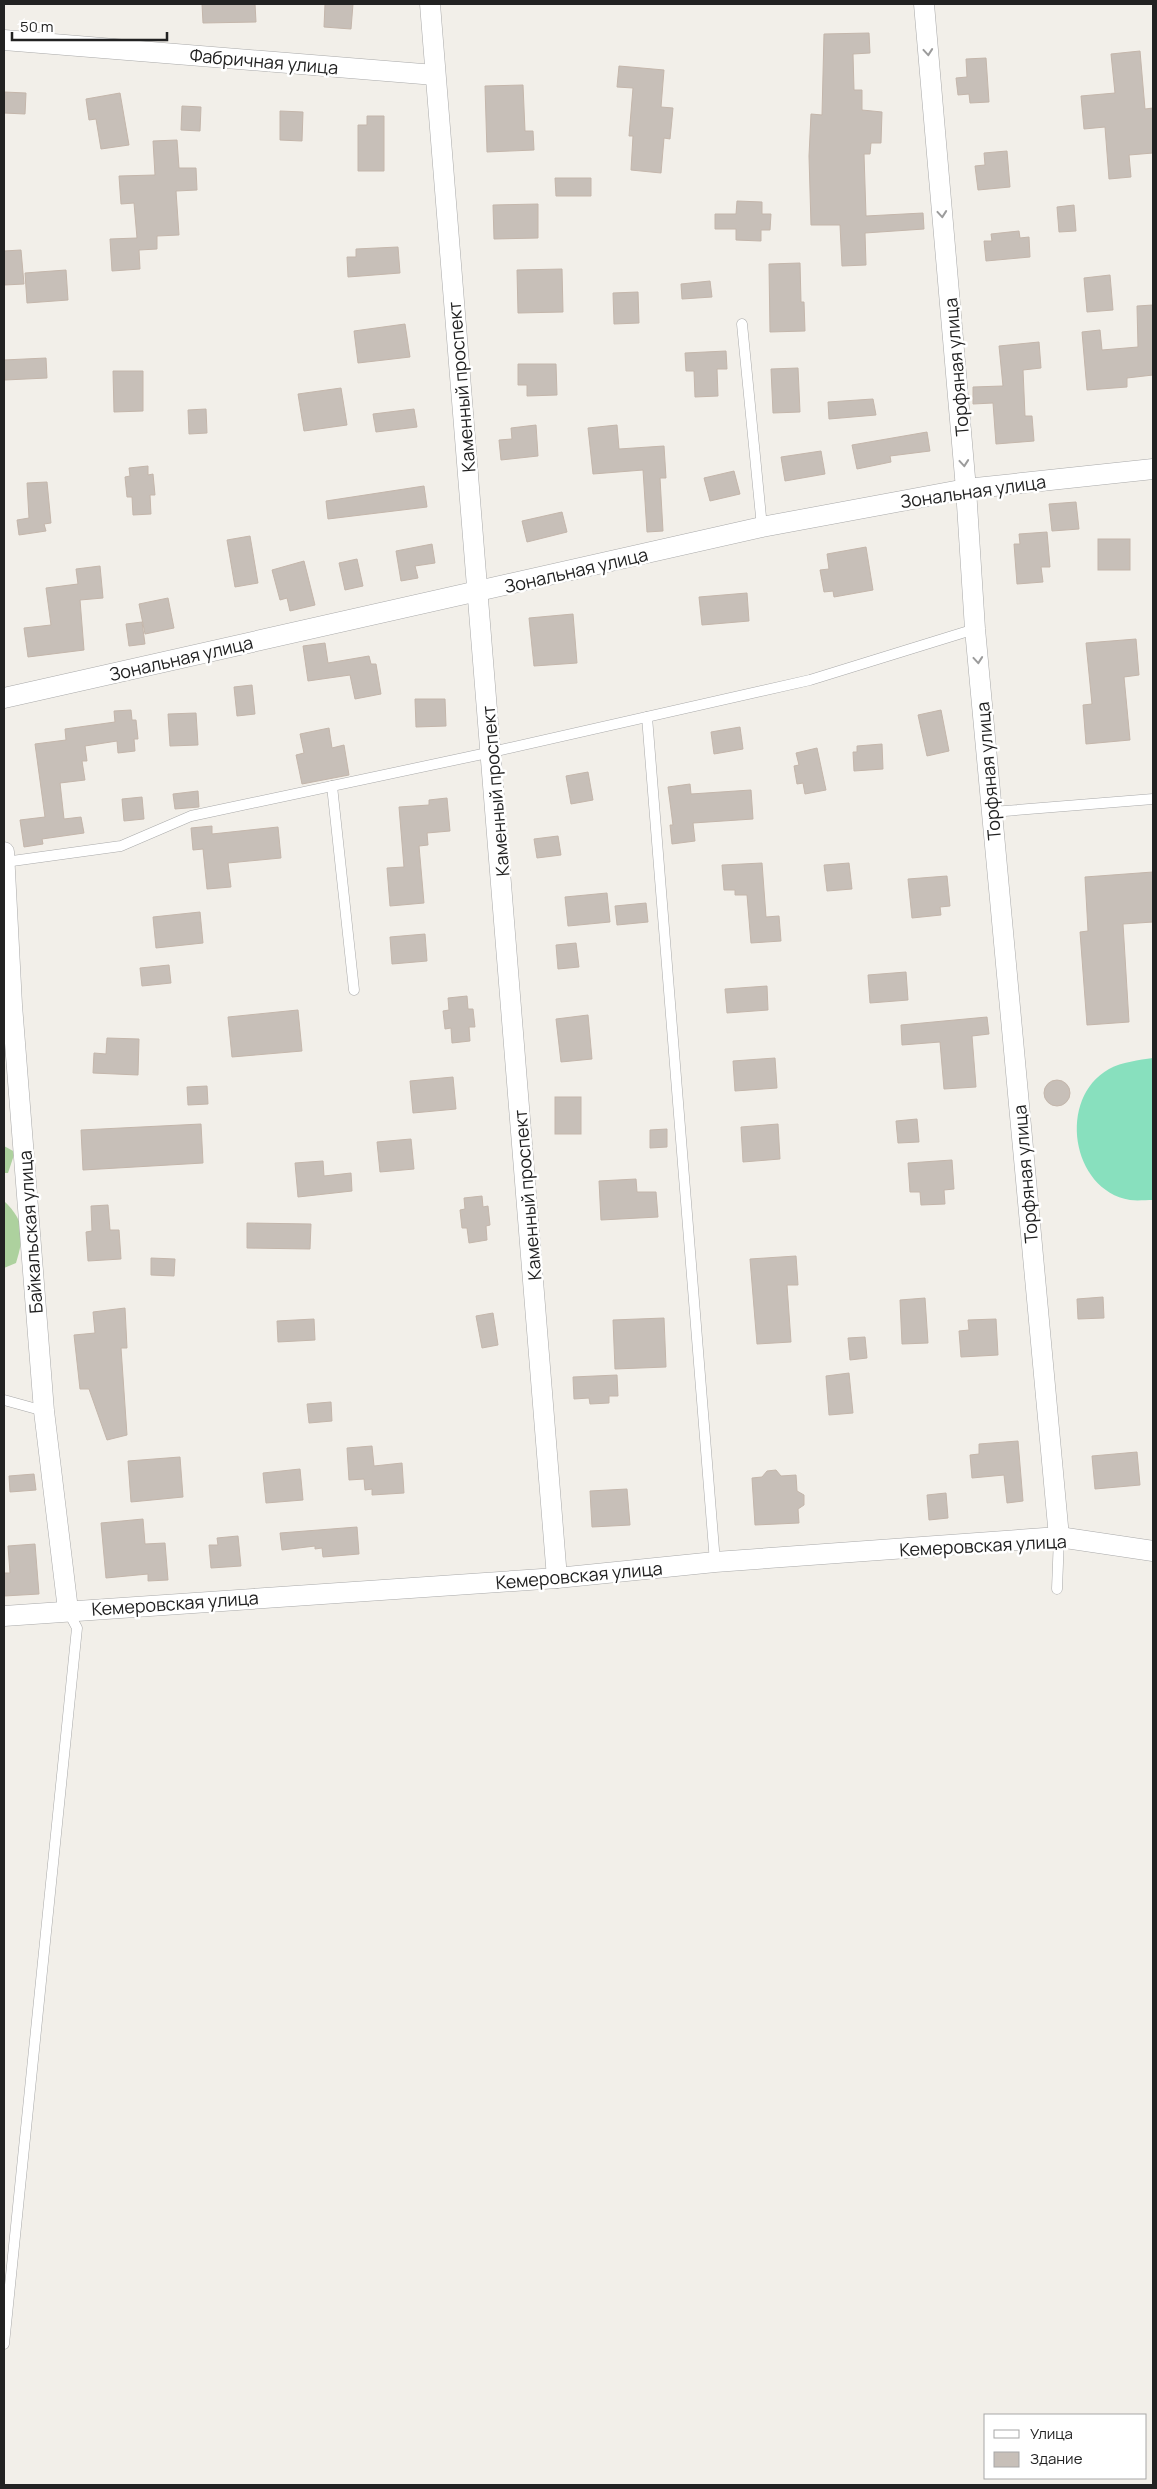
<svg xmlns="http://www.w3.org/2000/svg" width="1157" height="2489" viewBox="0 0 1157 2489" font-family="Manrope,sans-serif">
	<rect width="100%" height="100%" fill="#f2efe9"/>
	<!-- forest -->
	<g fill="#add19e">
		<path d="M4 1146 15 1152 8 1173H4Z"/>
		<path d="M4 1201C26 1222 24 1236 16 1263L4 1268Z"/>
	</g>
	<!-- pitch -->
	<path fill="#88e0be" d="M1153 1058V1200C1146 1200 1137 1201 1130 1200 1071 1190 1057 1098 1109 1069 1122 1062 1139 1060 1153 1058Z"/>
	<!-- building -->
	<g fill="#c7bfb8" stroke="#c4b6ab">
		<path d="M202 4H255L256 22 203 23Z"/>
		<path d="M325 4H353L351 29 324 27Z"/>
		<path d="M869 33 870 53 853 54 854 90H862V110L882 112 881 143H871L870 154H864L866 216 923 213 924 229 865 233 866 265 842 266 840 225H811L809 156 811 114 822 115 824 34Z"/>
		<path d="M1140 51 1145 109 1153 108V153L1129 155 1131 177 1109 179 1105 127 1084 129 1081 96 1115 93 1111 54Z"/>
		<path d="M986 58 989 102 970 103 969 94 958 95 956 78 967 77 966 59Z"/>
		<path d="M619 66 664 70 661 107 673 108 670 139 664 138 661 173 631 170 633 136H629L633 88 617 87Z"/>
		<path d="M523 85 525 131H533L534 150 487 152 485 86Z"/>
		<path d="M4 92 26 93 25 114 4 113Z"/>
		<path d="M120 93 129 145 101 149 96 119 89 120 86 99Z"/>
		<path d="M182 106 201 107 200 131 181 130Z"/>
		<path d="M280 111 303 112 302 141 280 140Z"/>
		<path d="M367 116H384V171H358V125H367Z"/>
		<path d="M177 140 179 168H196L197 190 176 191 179 235 157 236V249L139 250 140 269 112 271 110 239 137 238 134 203 121 204 119 176 155 175 153 141Z"/>
		<path d="M1007 151 1010 187 978 190 975 166 985 165 984 153Z"/>
		<path d="M555 178H591V196H556Z"/>
		<path d="M737 201 762 202V214H771L770 230H761V241L736 240V229H715V214H736Z"/>
		<path d="M538 204V238L494 239 493 205Z"/>
		<path d="M1074 205 1076 231 1059 232 1057 207Z"/>
		<path d="M1019 231 1020 238 1029 237 1030 257 986 261 984 241H992L991 234Z"/>
		<path d="M398 247 400 273 348 277 347 257H356V249Z"/>
		<path d="M21 250 24 284 4 285V251Z"/>
		<path d="M800 263 801 302H804L805 331 770 332 769 264Z"/>
		<path d="M562 269 563 312 518 313 517 270Z"/>
		<path d="M66 270 68 300 27 303 25 273Z"/>
		<path d="M1110 275 1113 310 1087 312 1084 278Z"/>
		<path d="M710 281 712 297 682 299 681 284Z"/>
		<path d="M638 292 639 323 614 324 613 293Z"/>
		<path d="M1153 305V375L1127 378V387L1087 390 1082 332 1100 330 1102 350 1138 347 1137 306Z"/>
		<path d="M405 324 410 357 358 363 354 331Z"/>
		<path d="M1039 342 1041 368 1023 370 1025 416H1032L1034 441 996 444 993 403 973 404V387L1003 386 999 346Z"/>
		<path d="M726 351 727 369H717L718 396 695 397 694 371H686L685 353Z"/>
		<path d="M46 358 47 378 5 380 4 360Z"/>
		<path d="M518 364H556L557 395 527 396V385H518Z"/>
		<path d="M798 368 800 412 773 413 771 369Z"/>
		<path d="M113 371H143V411L114 412Z"/>
		<path d="M341 388 347 425 304 431 298 394Z"/>
		<path d="M873 399 876 415 829 419 828 402Z"/>
		<path d="M206 409 207 433 189 434 188 410Z"/>
		<path d="M414 409 417 427 376 432 373 414Z"/>
		<path d="M536 425 538 456 501 460 499 440 512 439 511 428Z"/>
		<path d="M617 425 619 449 664 446 666 478H660L663 531 647 532 643 470 593 474 588 428Z"/>
		<path d="M927 432 930 451 890 456 891 462 857 469 852 445Z"/>
		<path d="M821 451 825 474 785 481 781 457Z"/>
		<path d="M148 466V475L153 474 155 495H150L151 514 133 515 132 497H127L125 477 130 476 129 468Z"/>
		<path d="M734 471 740 494 710 501 704 478Z"/>
		<path d="M47 482 51 523 44 524 46 531 19 535 17 520 29 518 27 483Z"/>
		<path d="M424 486 427 507 328 519 326 501Z"/>
		<path d="M1076 502 1079 529 1052 531 1049 504Z"/>
		<path d="M562 512 567 532 527 542 522 521Z"/>
		<path d="M1047 532 1050 567H1041L1043 582 1017 584 1014 544H1020L1019 534Z"/>
		<path d="M250 536 258 583 235 587 227 540Z"/>
		<rect x="1098" y="539" width="32" height="31"/>
		<path d="M432 544 435 563 415 566 418 578 401 581 396 551Z"/>
		<path d="M866 547 873 590 834 597 833 591 824 592 820 570 829 569 827 554Z"/>
		<path d="M357 559 363 586 345 590 339 563Z"/>
		<path d="M304 561 315 605 290 611 287 598 280 600 272 570Z"/>
		<path d="M100 566 103 598 80 600 84 650 28 657 24 628 51 625 46 588 78 584 76 569Z"/>
		<path d="M747 593 749 621 702 625 699 597Z"/>
		<path d="M168 598 174 628 145 634 139 604Z"/>
		<path d="M573 614 577 663 534 666 529 618Z"/>
		<path d="M142 622 145 644 129 646 126 624Z"/>
		<path d="M1136 639 1139 675 1124 677 1130 740 1086 744 1083 705 1092 704 1086 643Z"/>
		<path d="M325 643 328 663 369 656 371 664H376L381 694 355 699 350 675 308 681 303 646Z"/>
		<path d="M252 685 255 714 237 716 234 687Z"/>
		<path d="M415 699H445L446 726 416 727Z"/>
		<path d="M131 710 132 720H136L138 739H134L135 751 118 753 117 741 85 746 87 761H82L85 780 60 783 64 819 81 817 84 833 42 839 43 844 24 847 20 820 45 817 35 744 66 740 65 729 115 722 114 711Z"/>
		<path d="M941 710 949 751 927 756 918 715Z"/>
		<path d="M196 713 198 745 170 746 168 714Z"/>
		<path d="M740 727 743 749 714 754 711 732Z"/>
		<path d="M329 728 332 748 344 745 349 775 302 784 296 755 304 753 300 734Z"/>
		<path d="M882 744 883 769 854 771 853 752H857V746Z"/>
		<path d="M817 748 826 790 805 794 803 783 797 784 794 766 799 765 796 753Z"/>
		<path d="M588 772 593 800 571 804 566 776Z"/>
		<path d="M690 784 691 794 751 790 753 819 693 823 695 841 672 844 670 825H673L668 787Z"/>
		<path d="M198 791 199 807 175 809 173 794Z"/>
		<path d="M142 797 144 819 124 821 122 799Z"/>
		<path d="M447 798 450 831 427 833 428 845 419 846 424 903 390 906 387 868 404 867 399 807 429 805V800Z"/>
		<path d="M212 826V834L278 827 281 858 228 863 231 887 207 889 203 849 193 850 191 828Z"/>
		<path d="M558 836 561 855 537 858 534 839Z"/>
		<path d="M762 863 766 917 779 916 781 941 751 943 747 895H735V890H724L722 865Z"/>
		<path d="M849 863 852 889 827 891 824 865Z"/>
		<path d="M1153 872V922L1123 924 1129 1022 1087 1025 1080 932 1088 931 1085 877Z"/>
		<path d="M947 876 950 906 940 907 941 915 912 918 908 879Z"/>
		<path d="M607 893 610 922 568 926 565 897Z"/>
		<path d="M646 903 648 922 617 925 615 906Z"/>
		<path d="M200 912 203 943 156 948 153 917Z"/>
		<path d="M425 934 427 961 392 964 390 937Z"/>
		<path d="M576 943 579 967 558 969 556 945Z"/>
		<path d="M169 965 171 983 142 986 140 968Z"/>
		<path d="M906 972 908 1000 870 1003 868 975Z"/>
		<path d="M767 986 768 1010 727 1013 725 989Z"/>
		<path d="M467 996 468 1009H473L475 1027H469L470 1041 452 1043 451 1028 445 1029 443 1011 449 1010 448 998Z"/>
		<path d="M298 1010 302 1051 232 1057 228 1017Z"/>
		<path d="M588 1015 592 1059 561 1062 556 1019Z"/>
		<path d="M987 1017 989 1034 972 1036 976 1087 944 1089 940 1042 902 1045 901 1025Z"/>
		<path d="M107 1038 139 1039 138 1075 93 1073 94 1053 106 1054Z"/>
		<path d="M775 1058 777 1088 735 1091 733 1061Z"/>
		<path d="M453 1077 456 1109 413 1113 410 1081Z"/>
		<circle cx="1057" cy="1093" r="13"/>
		<path d="M207 1086 208 1104 188 1105 187 1087Z"/>
		<rect x="555" y="1097" width="26" height="37"/>
		<path d="M917 1119 919 1142 898 1143 896 1121Z"/>
		<path d="M201 1124 203 1163 83 1170 81 1130Z"/>
		<path d="M778 1124 780 1159 743 1162 741 1127Z"/>
		<path d="M667 1129V1147L650 1148V1130Z"/>
		<path d="M411 1139 414 1169 380 1172 377 1142Z"/>
		<path d="M952 1160 954 1189 944 1190 945 1204 921 1205 920 1192H910L908 1163Z"/>
		<path d="M323 1161 324 1176 351 1173 352 1191 298 1197 295 1163Z"/>
		<path d="M636 1179 637 1192H656L658 1217 601 1220 599 1181Z"/>
		<path d="M482 1196 483 1207 488 1206 490 1225 486 1226 487 1240 469 1243 467 1228H462L460 1210 465 1209 464 1198Z"/>
		<path d="M108 1205 110 1230H119L121 1259 88 1261 86 1232 92 1231 91 1206Z"/>
		<path d="M247 1223 311 1224 310 1249 247 1248Z"/>
		<path d="M796 1256 798 1285H787L791 1342 757 1344 750 1259Z"/>
		<path d="M151 1258 175 1259 174 1276 151 1275Z"/>
		<path d="M1103 1297 1104 1318 1078 1319 1077 1299Z"/>
		<path d="M925 1298 928 1343 902 1344 900 1300Z"/>
		<path d="M125 1308 127 1348H121L127 1435 107 1440 89 1389H80L74 1335 95 1333 93 1312Z"/>
		<path d="M493 1313 498 1345 482 1348 476 1316Z"/>
		<path d="M664 1318 666 1367 615 1369 613 1320Z"/>
		<path d="M314 1319 315 1340 278 1342 277 1321Z"/>
		<path d="M996 1319 998 1355 961 1357 959 1331 969 1330 968 1320Z"/>
		<path d="M865 1337 867 1358 850 1360 848 1338Z"/>
		<path d="M849 1373 853 1413 829 1415 826 1376Z"/>
		<path d="M617 1375 618 1396H609V1403L590 1404 589 1398 574 1399 573 1377Z"/>
		<path d="M331 1402 332 1421 309 1423 307 1404Z"/>
		<path d="M1018 1441 1023 1501 1007 1503 1004 1475 972 1478 970 1455 979 1454V1444Z"/>
		<path d="M372 1446 374 1466 402 1463 404 1493 372 1495V1489L365 1490 364 1479 349 1480 347 1448Z"/>
		<path d="M1137 1452 1140 1485 1095 1489 1092 1456Z"/>
		<path d="M180 1457 183 1497 131 1502 128 1461Z"/>
		<path d="M300 1469 303 1500 266 1503 263 1473Z"/>
		<path d="M776 1470 781 1476 796 1475 797 1491 804 1495V1505L798 1509 799 1523 755 1525 752 1478 762 1477 767 1471Z"/>
		<path d="M34 1474 36 1490 10 1492 9 1476Z"/>
		<path d="M627 1489 630 1525 592 1527 590 1491Z"/>
		<path d="M946 1493 948 1518 929 1520 927 1495Z"/>
		<path d="M143 1519 145 1544 165 1543 168 1580 148 1581V1574L106 1578 101 1523Z"/>
		<path d="M357 1527 359 1554 323 1557 322 1548 315 1549V1546L282 1550 280 1533Z"/>
		<path d="M238 1536 241 1566 211 1568 209 1545H218L217 1538Z"/>
		<path d="M35 1544 39 1594 4 1596V1573H10L8 1546Z"/>
	</g>
	<g fill="none" stroke-linecap="round" stroke-linejoin="round">
		<!-- service casing -->
		<g stroke="#a9a9a9" stroke-width="11">
			<g id="service">
				<path d="M742 324 762 527"/>
				<path d="M647 717 715 1562"/>
				<path d="M332 786 354 990"/>
				<path d="M992 812 1153 799"/>
				<path d="M5 862 121 846 191 816 492 752 810 680 975 629"/>
				<path d="M4 1400 44 1411"/>
				<path d="M1057 1589 1059 1537"/>
				<path d="M4 2344 77 1628 68 1611"/>
			</g>
		</g>
		<!-- minor casing -->
		<g stroke="#a9a9a9" stroke-width="21">
			<g id="minor">
				<path d="M430 4 557 1578"/>
				<path d="M924 4 966 489 975 629 1059 1537"/>
				<path d="M4 40 435 75"/>
				<path d="M4 698 762 527 966 489 1153 469"/>
				<path d="M4 852 12 1005 44 1411 68 1610"/>
				<path d="M4 1616 557 1578 715 1562 1059 1537 1153 1551"/>
			</g>
		</g>
		<!-- service -->
		<use href="#service" stroke="#fff" stroke-width="10"/>
		<!-- minor -->
		<use href="#minor" stroke="#fff" stroke-width="20"/>
	</g>
	<!-- one-way arrows -->
	<defs><path id="oneway-chevron" d="M-2-3.5L2.5 0L-2 3.5" fill="none" stroke-width="1.6" stroke-linecap="round" stroke-linejoin="round" transform="scale(1.25)"/></defs>
	<g stroke="#9c9c9c">
		<use href="#oneway-chevron" transform="translate(928 52) rotate(85)"/>
		<use href="#oneway-chevron" transform="translate(942 214) rotate(85)"/>
		<use href="#oneway-chevron" transform="translate(964 463) rotate(85)"/>
		<use href="#oneway-chevron" transform="translate(978 660) rotate(85)"/>
	</g>
	<g text-anchor="middle" dominant-baseline="central" stroke-width="5" stroke-linejoin="round" paint-order="stroke">
		<!-- street labels -->
		<g font-size="18" fill="#222" stroke="#fff">
			<text transform="translate(264 61) rotate(5)">Фабричная улица</text>
			<text transform="translate(956 367) rotate(-95)">Торфяная улица</text>
			<text transform="translate(461 387) rotate(-95)">Каменный проспект</text>
			<text transform="translate(973 491) rotate(-8)">Зональная улица</text>
			<text transform="translate(576 570) rotate(-13)">Зональная улица</text>
			<text transform="translate(181 658) rotate(-13)">Зональная улица</text>
			<text transform="translate(988 771) rotate(-95)">Торфяная улица</text>
			<text transform="translate(495 791) rotate(-95)">Каменный проспект</text>
			<text transform="translate(1025 1174) rotate(-95)">Торфяная улица</text>
			<text transform="translate(527 1195) rotate(-95)">Каменный проспект</text>
			<text transform="translate(30 1232) rotate(-94)">Байкальская улица</text>
			<text transform="translate(983 1545) rotate(-3)">Кемеровская улица</text>
			<text transform="translate(579 1575) rotate(-5)">Кемеровская улица</text>
			<text transform="translate(175 1603) rotate(-4)">Кемеровская улица</text>
		</g>
	</g>
	<!-- border -->
	<rect width="1157" height="2489" fill="none" stroke="#222222" stroke-width="10"/>
	<!-- legend -->
	<rect x="984" y="2414" width="162" height="65" fill="#ffffff" stroke="#a7a7a7"/>
	<rect x="994" y="2430" width="25" height="8" fill="#ffffff" stroke="#a7a7a7"/>
	<text x="1030" y="2439" font-size="15" fill="#222222">Улица</text>
	<rect x="994" y="2452" width="25" height="15" fill="#c7bfb8" stroke="#a7a7a7"/>
	<text x="1030" y="2464" font-size="15" fill="#222222">Здание</text>
	<!-- scale -->
	<path d="M12 32v8h155v-8" fill="none" stroke="#222222" stroke-width="2.5"/>
	<text x="20" y="32" font-size="15" fill="#222222" stroke="#ffffff" stroke-width="4" paint-order="stroke">50 m</text>
</svg>
